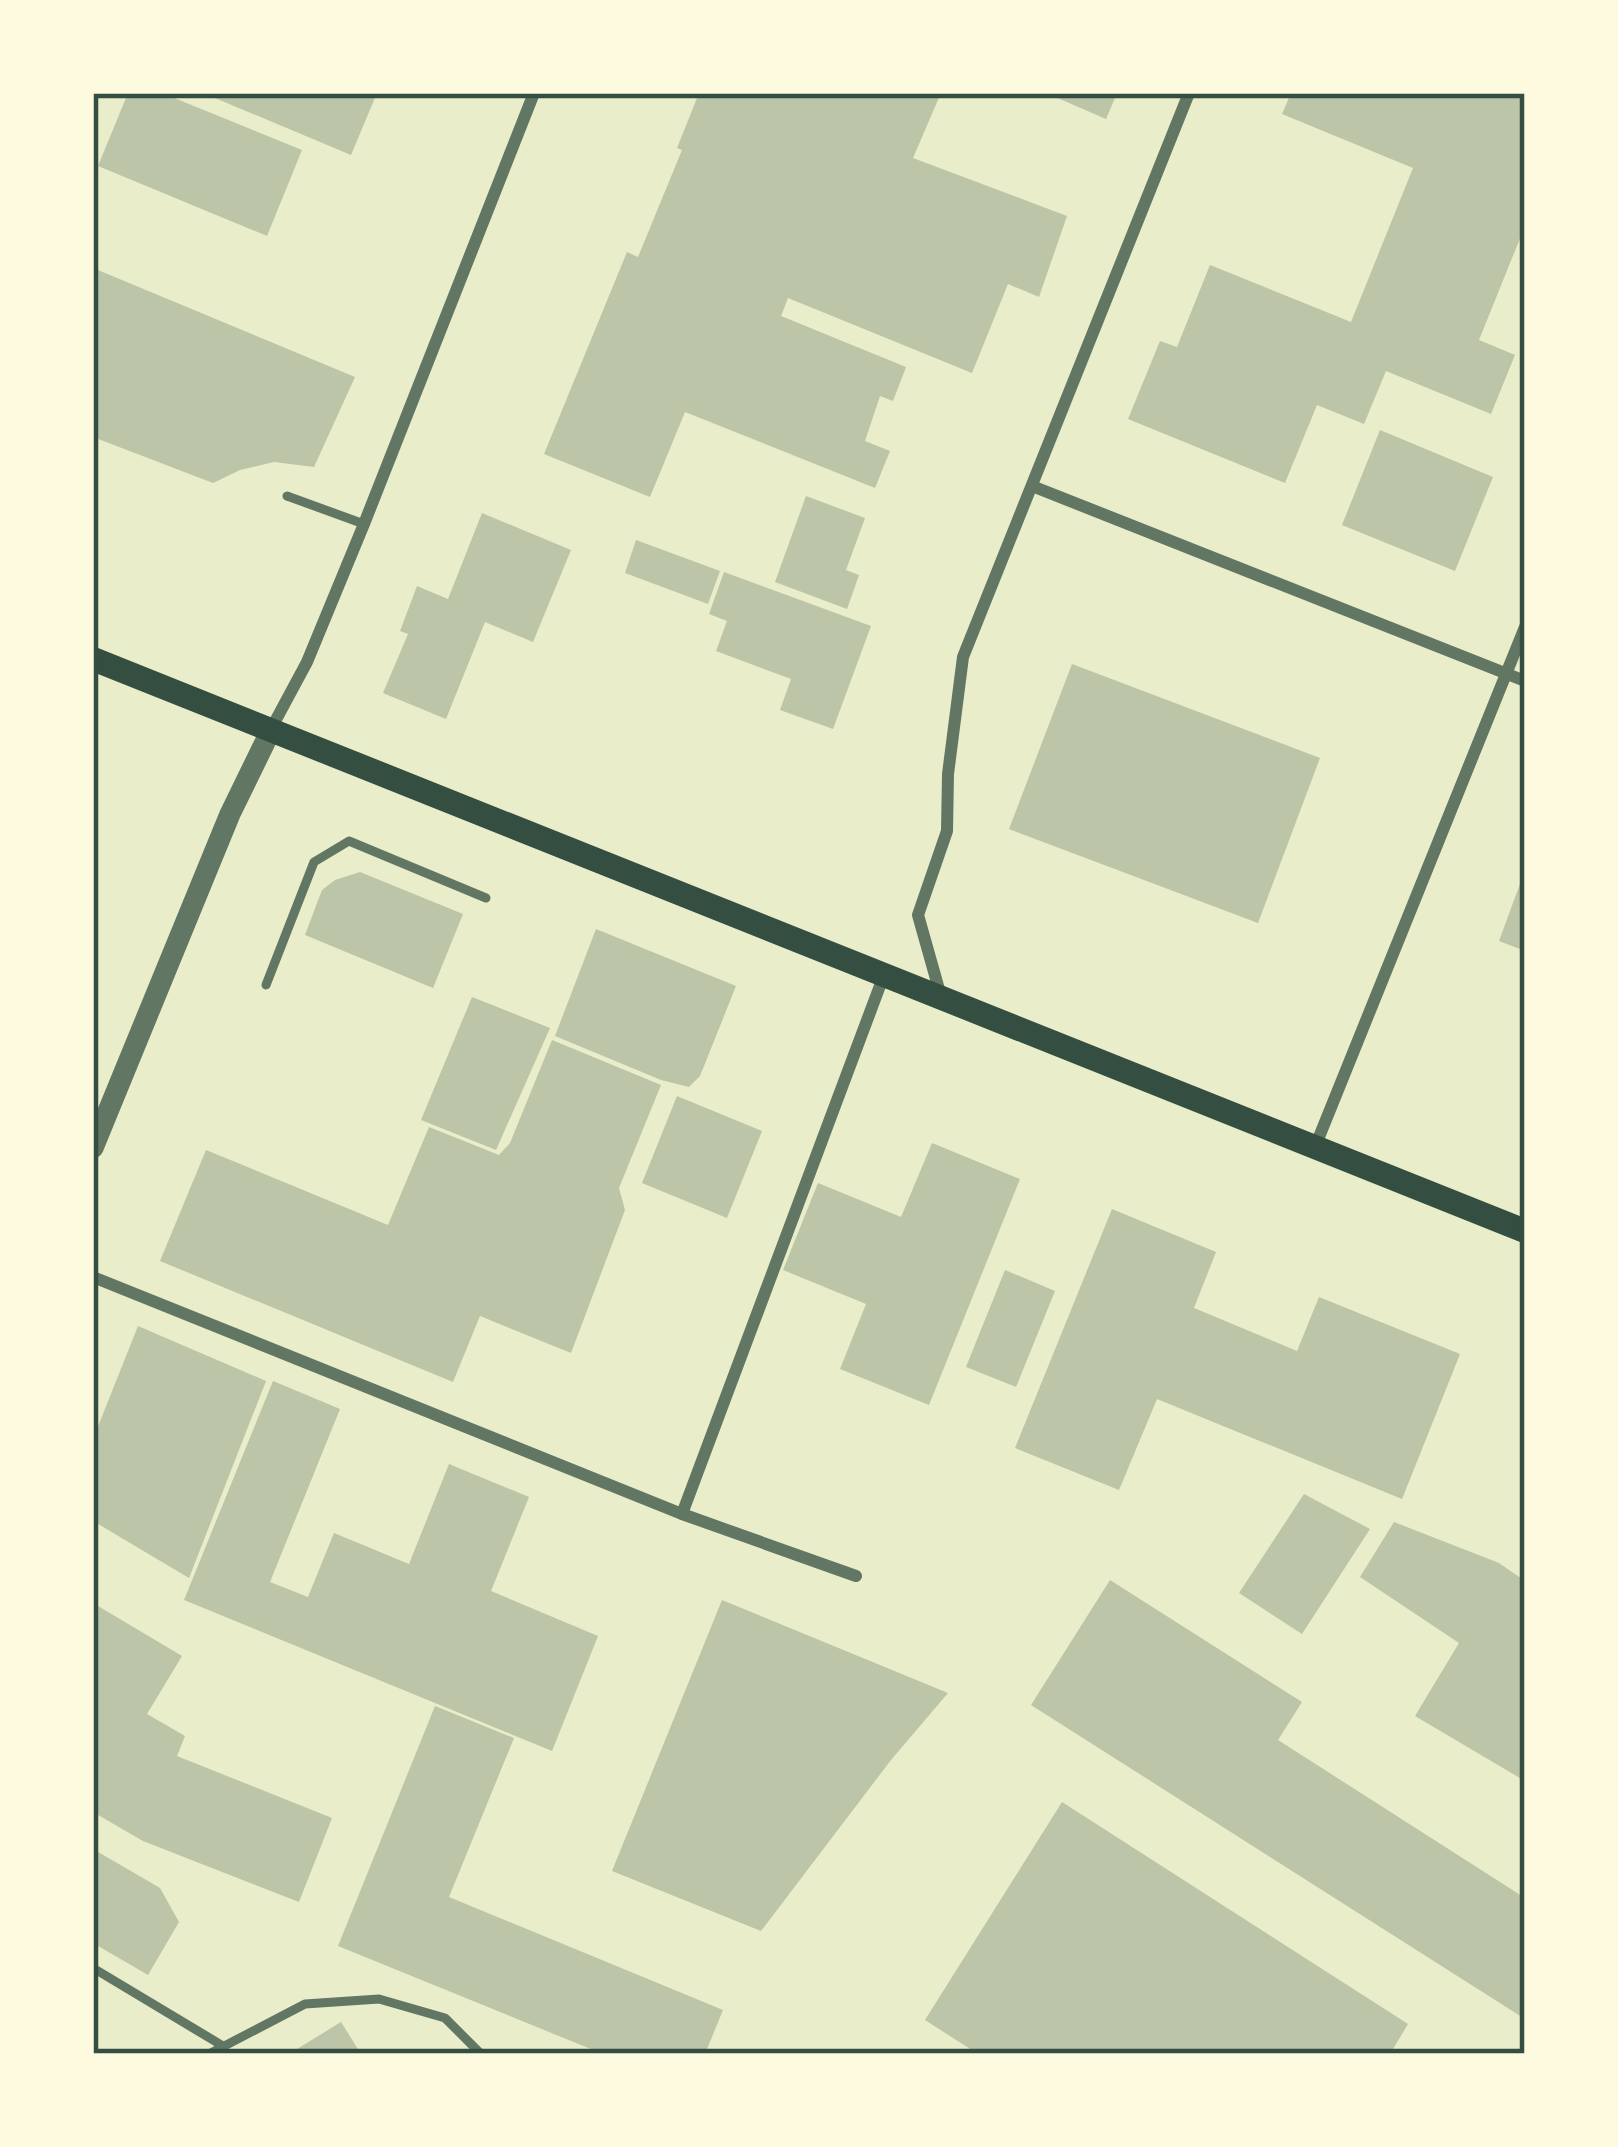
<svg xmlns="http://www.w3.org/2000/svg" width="1618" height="2147" viewBox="0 0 1618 2147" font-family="Rubik,sans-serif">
	<rect width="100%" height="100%" fill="#e9edc9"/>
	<!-- building -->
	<g fill="#bcc5a7">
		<path d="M128 93H162L302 150 267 236 98 166Z"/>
		<path d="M203 93H377L351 155Z"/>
		<path d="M699 93H941L913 158 1067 216 1039 297 1008 284 972 373 788 298 781 316 906 367 893 401 880 396 865 441 890 451 875 488 685 412 650 497 544 454 627 252 638 257 682 150 677 148Z"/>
		<path d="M1046 93H1117L1106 119Z"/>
		<path d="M1291 93H1525V226L1479 340 1515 355 1491 414 1386 371 1364 424 1317 405 1285 483 1128 419 1160 341 1177 347 1210 265 1351 322 1413 168 1282 114Z"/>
		<path d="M93 268 355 377 314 467 274 462 240 470 213 483 93 437Z"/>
		<path d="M1380 430 1493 477 1455 571 1342 525Z"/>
		<path d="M806 496 865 518 846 570 859 575 847 609 775 582Z"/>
		<path d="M482 513 571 550 533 642 485 622 446 719 383 693 408 634 400 631 417 586 448 599Z"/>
		<path d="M636 540 720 571 708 604 625 573Z"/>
		<path d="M724 572 871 626 833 729 780 710 791 679 716 651 727 621 709 614Z"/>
		<path d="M1072 664 1320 758 1258 923 1009 829Z"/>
		<path d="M360 872 463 914 433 988 305 935 322 890 335 880Z"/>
		<path d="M1520 884 1525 885V951L1499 941Z"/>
		<path d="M596 929 736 986 700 1076 689 1087 661 1080 555 1036Z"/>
		<path d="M472 997 550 1028 496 1150 421 1120Z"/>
		<path d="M552 1040 661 1085 619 1188 625 1210 571 1353 480 1316 453 1382 160 1261 206 1150 388 1225 429 1127 499 1155 510 1143Z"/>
		<path d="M677 1096 762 1131 727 1218 642 1183Z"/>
		<path d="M932 1143 1020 1179 929 1405 840 1369 866 1304 783 1270 818 1183 901 1217Z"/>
		<path d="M1112 1209 1216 1252 1194 1308 1297 1351 1319 1297 1460 1354 1402 1499 1157 1399 1119 1490 1015 1448Z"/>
		<path d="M1005 1270 1055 1291 1016 1387 966 1367Z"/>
		<path d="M138 1326 266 1381 189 1578 93 1521V1439Z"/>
		<path d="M273 1381 340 1409 270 1582 308 1597 334 1533 409 1564 449 1464 529 1497 491 1591 598 1636 552 1751 184 1600Z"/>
		<path d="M1304 1494 1370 1529 1302 1634 1239 1593Z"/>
		<path d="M1394 1522 1499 1563 1525 1581V1781L1415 1716 1459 1643 1360 1577Z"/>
		<path d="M1110 1580 1302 1702 1278 1740 1525 1898V2019L1031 1705Z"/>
		<path d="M722 1600 948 1693 891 1760 761 1931 612 1871Z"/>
		<path d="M93 1603 182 1656 147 1714 185 1736 177 1756 332 1818 299 1902 143 1841 93 1812Z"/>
		<path d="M435 1706 514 1738 449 1897 723 2010 705 2054H603L338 1946Z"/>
		<path d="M1062 1802 1408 2024 1390 2054H978L925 2020Z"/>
		<path d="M93 1849 160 1888 179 1922 148 1975 93 1943Z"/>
		<path d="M341 2022 361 2054H289Z"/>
	</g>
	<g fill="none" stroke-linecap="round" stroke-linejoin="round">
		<!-- service -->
		<g stroke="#617663" stroke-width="9">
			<path d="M287 496 364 524"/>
			<path d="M266 985 314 862 349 841 486 898"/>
			<path d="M93 1968 223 2046"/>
			<path d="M209 2054 305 2004 379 1999 445 2018 481 2054"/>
		</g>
		<!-- minor -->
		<g stroke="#617663" stroke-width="12">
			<path d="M1032 486 1525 681"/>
			<path d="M271 729 307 662 364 524 534 93"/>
			<path d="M940 993 918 915 947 831 948 774 963 657 1189 93"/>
			<path d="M1315 1147 1525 627"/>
			<path d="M93 1277 682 1514 856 1576"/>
			<path d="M682 1514 884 975"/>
		</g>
		<!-- tertiary -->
		<path stroke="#617663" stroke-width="21" d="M93 1148 230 814 271 730"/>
		<!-- secondary -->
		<path stroke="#344e41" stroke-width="24" d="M93 659 1525 1231"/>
	</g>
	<!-- border -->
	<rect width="1618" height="2147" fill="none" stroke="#fefae0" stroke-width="192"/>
	<rect x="96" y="96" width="1426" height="1955" fill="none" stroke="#344e41" stroke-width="4.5"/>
</svg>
